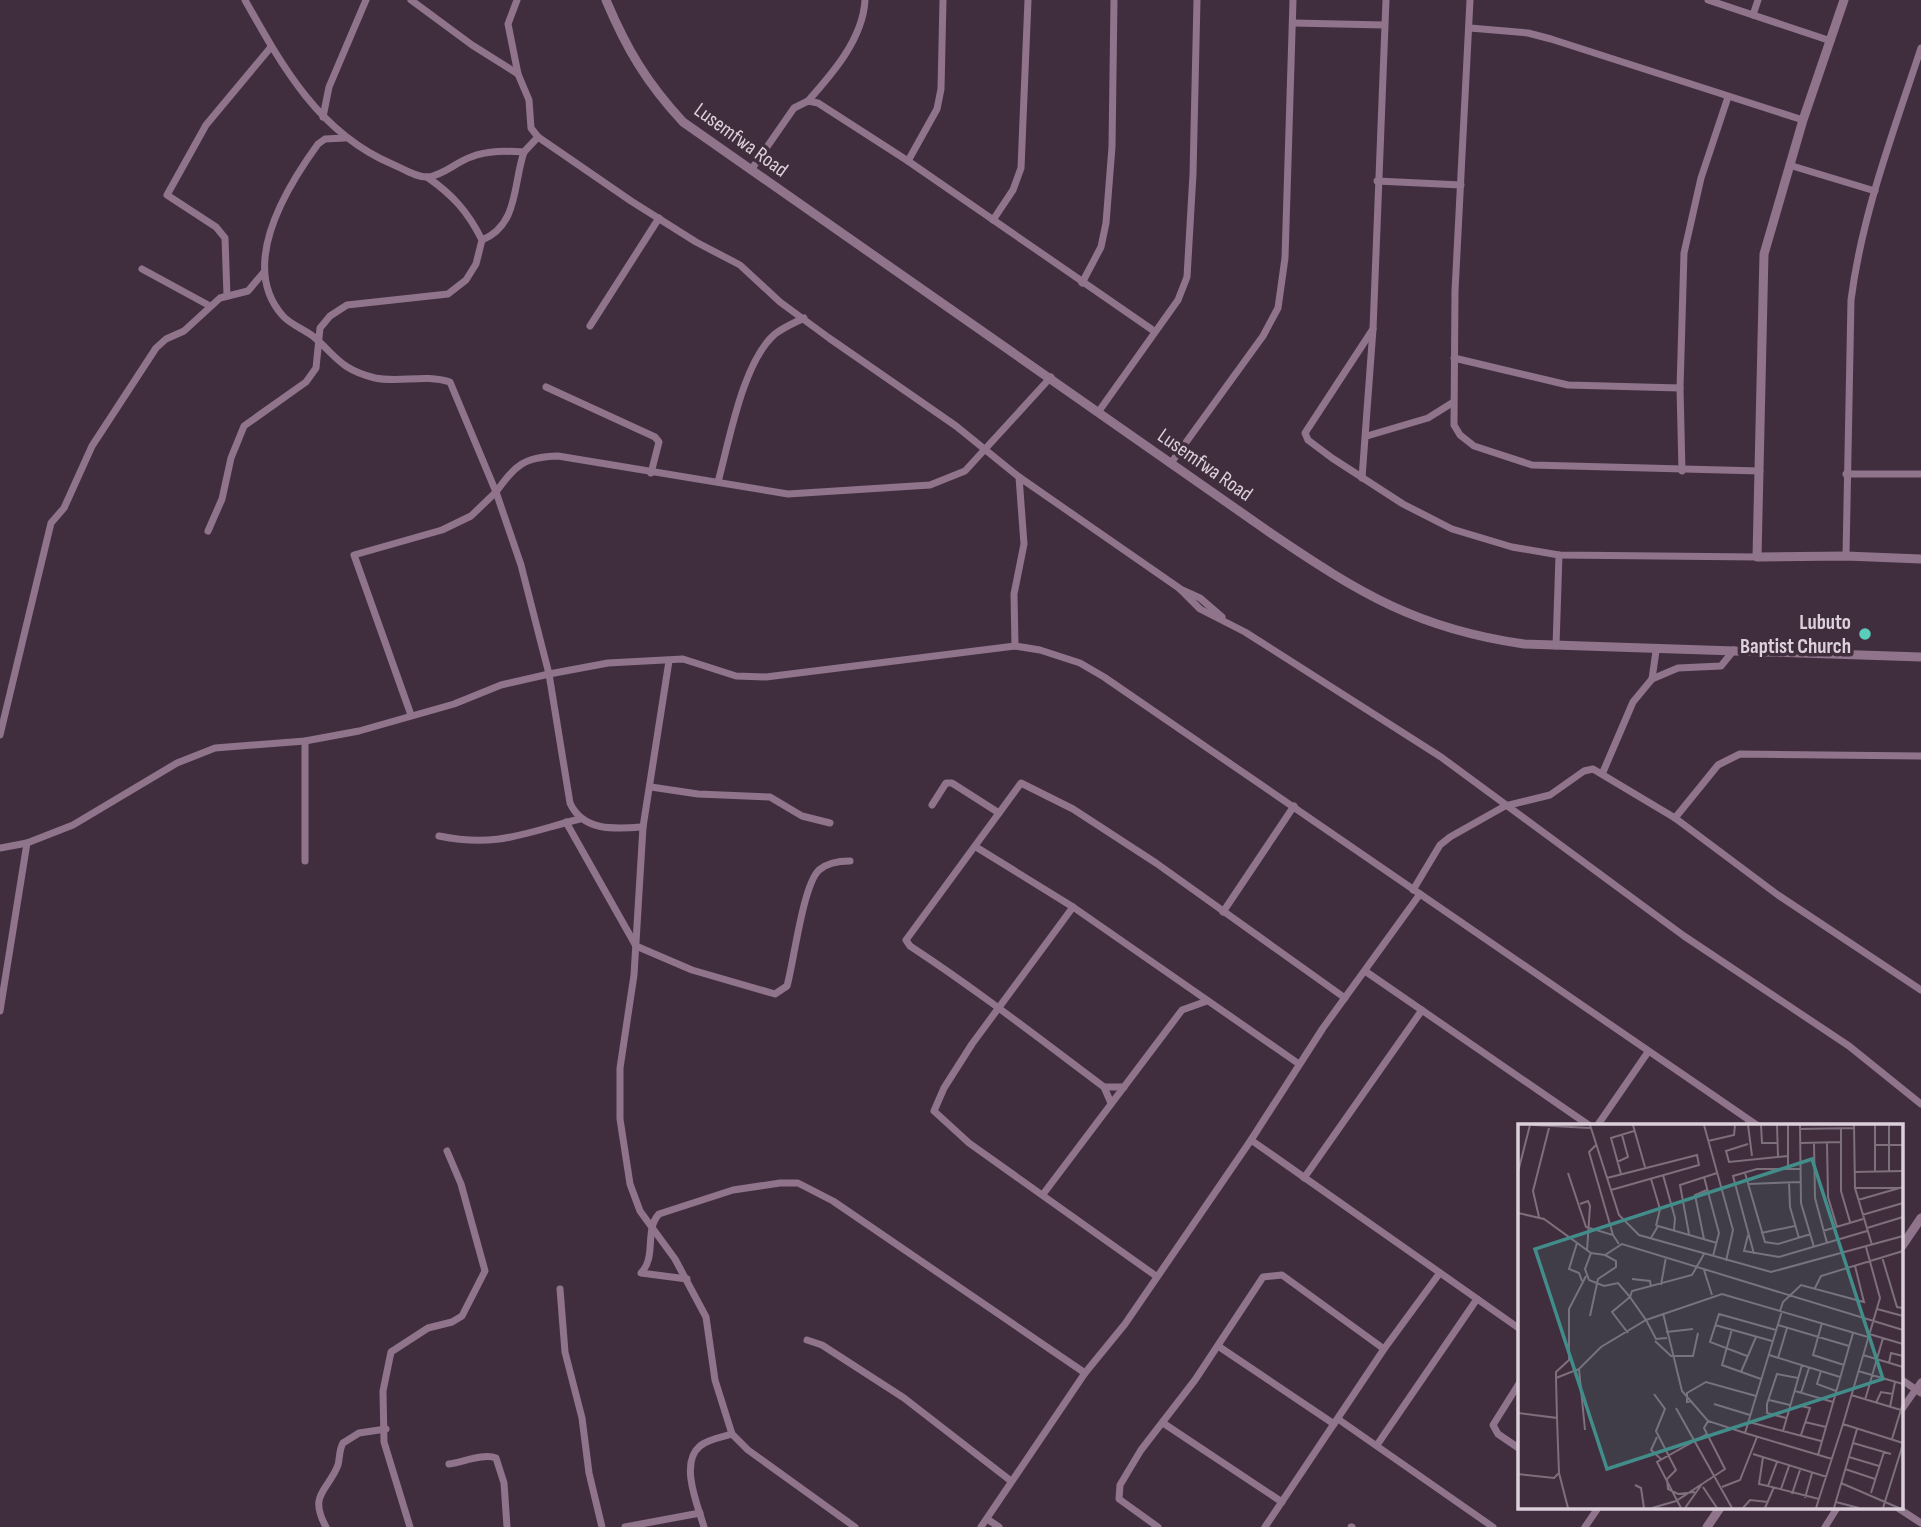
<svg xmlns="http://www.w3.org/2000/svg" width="1921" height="1527" viewBox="0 0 1921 1527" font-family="'Sofia Sans Condensed',sans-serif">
	<rect width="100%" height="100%" fill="#402e3e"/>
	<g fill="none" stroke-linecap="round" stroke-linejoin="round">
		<!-- minor -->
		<g stroke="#8f748b" stroke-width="7">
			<path d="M245 0C282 66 319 133 392 164 402 168 417 178 428 177 444 175 456 162 471 157 488 150 507 151 524 152L538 137 631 201 696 242 740 265 780 302 829 338 956 426 1019 477 1179 588 1200 609 1245 632 1441 757 1684 936 1849 1046 1921 1104"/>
			<path d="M411 0 472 45 518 74 529 100 531 128 538 137"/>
			<path d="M517 0 508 24 518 74"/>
			<path d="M1470 0 1455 291 1454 425 1460 435 1474 446 1532 465 1760 471"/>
			<path d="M1708 0 1831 41"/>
			<path d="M1753 15 1758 0"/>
			<path d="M1293 23 1384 25"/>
			<path d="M1470 28 1528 33 1551 39 1803 120"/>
			<path d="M808 101C832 74 863 39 865 0"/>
			<path d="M323 117 329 87 366 0"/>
			<path d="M345 138 325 139 318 144C286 188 238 266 283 316 291 325 304 329 314 337 337 357 340 369 375 378 399 383 425 374 450 382L496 492 471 516 442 530 354 555 411 715"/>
			<path d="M908 161 937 109 941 89 943 0"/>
			<path d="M1789 165 1875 191"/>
			<path d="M751 170 794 108 808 101 818 103 908 161 1154 331"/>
			<path d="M1377 181 1461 185"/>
			<path d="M993 220 1013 190 1021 168 1028 0"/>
			<path d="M482 240C519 225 513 183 524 152"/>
			<path d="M142 269 210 306"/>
			<path d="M1082 283 1101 247 1106 223 1112 147 1114 0"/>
			<path d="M227 296 225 238 216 227 167 195 206 125 271 47"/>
			<path d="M590 326 659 218"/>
			<path d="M1373 329 1305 433 1308 440 1332 458 1403 504 1452 529 1512 547 1559 555 1757 557"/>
			<path d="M1454 358 1568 385 1680 388"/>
			<path d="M1051 377 965 471 930 485 788 494 558 456C523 457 516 465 496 492L521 565 549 674 608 663 683 659 736 676 766 677 1015 646 1040 650 1080 663 1104 677 1758 1126"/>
			<path d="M546 387 655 437 659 442 651 473"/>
			<path d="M1099 411 1178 300 1187 277 1193 174 1197 0"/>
			<path d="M1367 436 1428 418 1452 403"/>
			<path d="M1171 463 1263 336 1278 308 1285 258 1293 0"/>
			<path d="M1682 471 1680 388 1684 253 1701 178 1728 97"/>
			<path d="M1846 474H1921"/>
			<path d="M1362 478 1373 329 1386 0"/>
			<path d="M718 482C729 442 743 361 775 334 784 327 794 323 804 318"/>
			<path d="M208 531 222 499 231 458 244 426 306 382 316 368 320 328 330 316 347 305 448 294 466 280 476 264 482 240C468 212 453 195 427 177"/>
			<path d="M1846 556 1851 300C1862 214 1894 130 1921 48"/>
			<path d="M1180 589 1200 598 1222 617"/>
			<path d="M1015 646 1014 594 1024 544 1019 477"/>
			<path d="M1556 646 1559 555"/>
			<path d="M669 661 643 827 634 975 620 1068V1119L630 1184 640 1211 675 1259 706 1317 715 1380 732 1434 748 1450 855 1527"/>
			<path d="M1652 679 1678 668 1721 666 1734 650"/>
			<path d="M0 735 51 523 64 508 92 446 156 348 166 339 184 331 220 298 248 291 264 272"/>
			<path d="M305 741V861"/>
			<path d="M1603 772 1633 702 1652 679 1656 651"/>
			<path d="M651 787 698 794 770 797 802 816 830 823"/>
			<path d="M932 805 946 783H952L999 813"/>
			<path d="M1675 818 1718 765 1740 754 1921 756"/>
			<path d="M566 822 636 946 692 970 775 994 787 986C794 961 803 885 819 870 827 863 840 861 850 861"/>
			<path d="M439 836C497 848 524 833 580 819"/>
			<path d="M976 847 1073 907 1299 1064"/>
			<path d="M0 848 27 843 73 825 177 763 215 748 305 741 359 731 454 704 501 685 549 674 570 803C583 832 616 829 643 827"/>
			<path d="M1413 890 1440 845 1450 837 1505 806 1550 795 1584 771 1593 769 1675 818 1778 895 1921 990"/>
			<path d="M1073 907 972 1044 944 1088 934 1111 969 1143 1156 1276"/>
			<path d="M1223 912 1294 806"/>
			<path d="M1365 971 1590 1126"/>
			<path d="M0 1011 27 843"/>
			<path d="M1104 1087H1124"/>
			<path d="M1111 1103 1104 1087C1040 1039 977 990 910 946L906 940 1021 783 1073 809 1156 863 1345 998"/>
			<path d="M1597 1126 1648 1052"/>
			<path d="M1251 1140 1520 1329"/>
			<path d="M1304 1178 1422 1010"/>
			<path d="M1044 1193 1182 1010 1207 1001"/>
			<path d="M687 1279 641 1273C657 1257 644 1230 659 1214L733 1190 780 1183H798L833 1201 1085 1373"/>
			<path d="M560 1289 565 1352 582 1418 589 1473 602 1527"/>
			<path d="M807 1340 822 1345 904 1398 1011 1481"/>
			<path d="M1218 1346 1334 1424"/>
			<path d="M1902 1380 1921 1393"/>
			<path d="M1520 1382 1493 1425 1498 1434 1520 1449"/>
			<path d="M1902 1409 1921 1382"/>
			<path d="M1338 1419 1493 1527"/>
			<path d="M1163 1423 1282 1502"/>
			<path d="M1377 1445 1477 1299"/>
			<path d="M449 1464C463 1462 484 1453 496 1458L504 1483 507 1527"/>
			<path d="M1898 1508 1921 1523"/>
			<path d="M987 1519 999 1527"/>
			<path d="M326 1527C308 1494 328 1491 338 1465 340 1457 339 1450 343 1443L359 1433 386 1429"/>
			<path d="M410 1527 384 1442 383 1391 391 1352 428 1328 452 1322 462 1316 485 1271 461 1184 447 1151"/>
			<path d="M625 1527 700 1513"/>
			<path d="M704 1527C698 1506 679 1463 700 1446 708 1439 722 1437 732 1434"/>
			<path d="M981 1527 1085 1373 1125 1324 1251 1140 1323 1028 1420 894"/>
			<path d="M1158 1527 1119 1499 1120 1485 1141 1450 1195 1380 1263 1277 1282 1275 1384 1349"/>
			<path d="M1265 1527 1384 1349 1439 1274"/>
			<path d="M1351 1527H1352"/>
			<path d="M1585 1527 1598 1508"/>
			<path d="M1825 1527 1837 1508"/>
		</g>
		<!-- tertiary -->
		<g stroke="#8f748b" stroke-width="9">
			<path d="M606 0C627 50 647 83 683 122L1272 534C1359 593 1418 629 1524 644L1921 657"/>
			<path d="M1844 0 1803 120 1764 254 1757 557 1846 556 1921 559"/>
			<path d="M1902 1246 1921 1218"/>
			<path d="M1707 1527 1720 1508"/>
		</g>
	</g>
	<!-- markers -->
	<circle fill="#5bcebb" stroke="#402e3e" stroke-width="2.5" cx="1865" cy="634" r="7"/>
	<g text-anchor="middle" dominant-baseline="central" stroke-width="7" stroke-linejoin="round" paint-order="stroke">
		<!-- street labels -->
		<g font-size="21" fill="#dcd0da" stroke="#402e3e">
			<text transform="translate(741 140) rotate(36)">Lusemfwa Road</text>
			<text transform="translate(1205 465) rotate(35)">Lusemfwa Road</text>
		</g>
		<!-- poi labels -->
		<g font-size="21" font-weight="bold" fill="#dcd0da" stroke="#402e3e" text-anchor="end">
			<text x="1851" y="622">Lubuto<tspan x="1851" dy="24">Baptist Church</tspan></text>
		</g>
	</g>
	<!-- overview -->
	<g transform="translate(1518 1124)">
		<rect width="385" height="385" fill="#402e3e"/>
		<path fill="none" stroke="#7e6f7c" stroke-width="2" d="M15 1 72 4M72 1 101 91 121 111 253 148 385 112M115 1 127 43M186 1 215 106 208 137M230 1 234 32M243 1 244 19H259M259 1 260 32M270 1V45M282 1 283 79 296 123M336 1 337 64 354 121M357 1V48M371 1V48M282 5 336 4M323 5V67L332 98M190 17 216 11 217 1M283 19 323 18M296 19 297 74 309 119M309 19 310 73 319 103M230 20 208 27 211 38 270 32M78 21 71 28 95 111M357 21H385M99 38 110 33 104 11M0 48 12 1M336 48 385 47M50 49 68 103 95 111 101 120M227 49 247 118 260 120 293 110M103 50 93 14 116 7M145 51 157 94 156 106M186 53 201 109 195 132M89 54 179 31 181 41 93 66M133 55 142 85 138 102M271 58 272 83 281 114M230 60 283 58M337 64H382M340 76 385 63M62 80 70 77 72 82 69 127M0 89 26 95 73 129 87 131 104 120 385 206M344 91 385 79M21 93 15 67 31 4M349 104 385 93M305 107 345 95M243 109 277 102M171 110 162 61 199 49M230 111 226 127 261 133 349 107M133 114 140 102 199 119M186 115 177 71 189 66M59 119 51 145 61 149 64 157M348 123 362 174 325 300 385 319M73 129 67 145 71 156 86 162 100 159 112 173 94 188 110 209M186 130 174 151 114 167 112 173 128 196 204 170 350 213M236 130 215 52 239 45H283M364 133 379 183 385 184M186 146 194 171M114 155 132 157 133 163M143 161 148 133M297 164 303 152 385 127M359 185 385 192M262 187 265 178 283 161 346 178 337 142M264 187 227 309 314 335M145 189 164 267 190 297 227 309M72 192 80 155 98 143V137L87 131M304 199 295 231 326 241M197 201 254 217M260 201 331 222M214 205 204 241 243 255M148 208 175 205M351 210 385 220M137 217 153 232H175L180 209M251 231 322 253M345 231 385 243M229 232 192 218 201 190 258 206M260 234 269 204M371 239 373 229 385 232M61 245 67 306M303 247 299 260 318 267M340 247 385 260M223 248 238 213M38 254V248L51 236V185L68 152M277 267 315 278M283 269 291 244M136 270 147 285 138 307 158 346 149 355 150 365 160 370 177 368M333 271 383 286M251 276 272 281M347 276 365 214M174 277 169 278V269L188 258 238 272M358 279 363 268 375 270M196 280 232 291M372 283 377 258M158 284 214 384M0 289 39 294 41 349 50 384M39 294 38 254 61 245 83 223 128 196 138 215 149 214M268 294 249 289V280L259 250 280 254M231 298 265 307 284 241M287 298 308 303M265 307 303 317M283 311 292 284 283 282M139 313 133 326 143 335M374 315 385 279M335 319 373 330M235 330 309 353M300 331 335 209M245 333 241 360 250 362 259 338M331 333 361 342M327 345 357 355M0 350 36 354 41 349M323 359 381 384M117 361 123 364 126 384M250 362 301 375M185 363 199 384M204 363 222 356 239 313M263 365 271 342M353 369 366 328M274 370 282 346M287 374 294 349M318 378 341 384M134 384 158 377 207 345 186 304 190 297M163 384 139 338 189 310M167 384 184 360M225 384 232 376 250 378M247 384 256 363M298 384 325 300M316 384 339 305M365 384 385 320"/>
		<path fill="#428c89" fill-opacity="0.15" stroke="#428c89" stroke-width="3.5" d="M294 35 365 255 89 345 17 125Z"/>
		<rect width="385" height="385" fill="none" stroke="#dcd0da" stroke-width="3.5"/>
	</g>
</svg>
